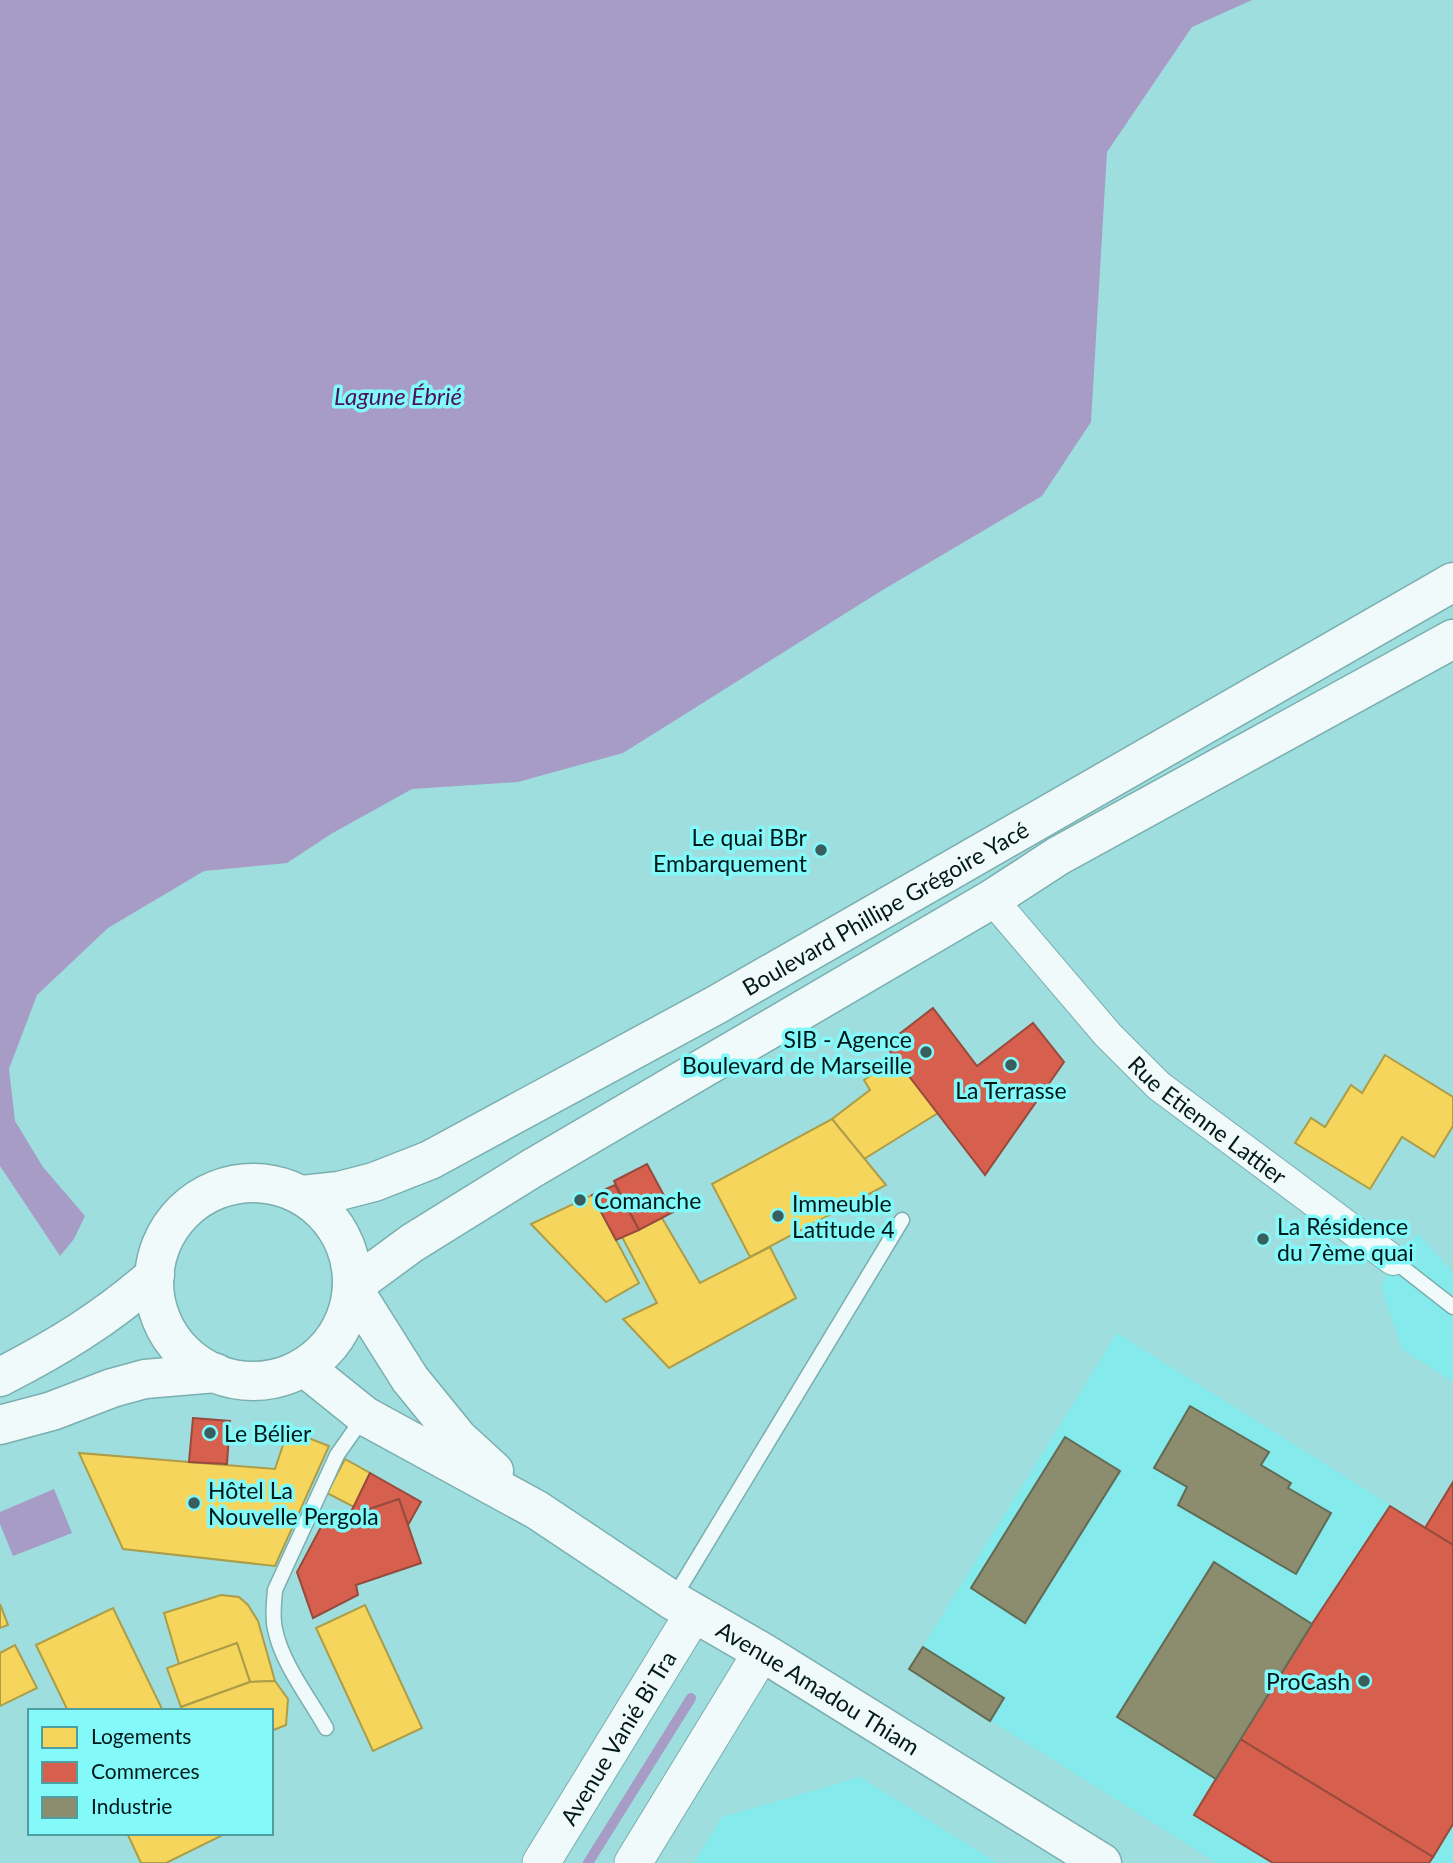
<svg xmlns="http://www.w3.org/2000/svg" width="1453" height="1863" viewBox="0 0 1453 1863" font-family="Lato,sans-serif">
	<rect width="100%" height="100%" fill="#9fdedf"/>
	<!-- built -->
	<g fill="#84eaeb">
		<path d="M1418 1233 1453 1273V1382L1402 1349 1381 1287 1393 1260Z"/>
		<path d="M1117 1333 1425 1527 1453 1482V1863H1217L909 1669Z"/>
		<path d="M860 1777 997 1863H694L722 1817Z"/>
	</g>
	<!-- water -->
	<g fill="#a69cc5">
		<path d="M0 0H1252L1192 27 1107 152 1091 422 1042 496 881 591 623 753 518 782 412 789 331 834 287 863 204 871 108 928 37 995 9 1069 15 1121 43 1167 85 1216 74 1239 60 1256 0 1166Z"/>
		<path d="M54 1489 72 1533 13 1556 0 1524V1512Z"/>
	</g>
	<!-- homes -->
	<g fill="#f6d55c" stroke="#ac9d48" stroke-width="2">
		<path d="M1385 1055 1453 1097V1126L1434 1157 1402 1137 1370 1189 1295 1143 1311 1118 1325 1127 1351 1085 1362 1093Z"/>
		<path d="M896 1058 938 1113 864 1159 832 1119 870 1090 864 1080Z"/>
		<path d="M832 1119 886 1185 750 1257 712 1184Z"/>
		<path d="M592 1195 639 1283 606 1302 531 1224Z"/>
		<path d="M662 1218 700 1283 770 1247 796 1298 669 1368 623 1319 657 1303 622 1237Z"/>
		<path d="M288 1430 329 1446 275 1566 123 1549 79 1453 275 1469Z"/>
		<path d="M345 1459 370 1473 354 1507 327 1493Z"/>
		<path d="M221 1595 239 1597 248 1605 258 1621 275 1681 250 1682 237 1643 179 1664 164 1613Z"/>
		<path d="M0 1604 8 1625 0 1628Z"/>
		<path d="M365 1605 422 1728 373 1751 316 1628Z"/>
		<path d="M113 1608 163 1711H68L36 1645Z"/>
		<path d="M237 1643 250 1682 181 1707 167 1668Z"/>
		<path d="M15 1645 37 1688 0 1706V1653Z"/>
		<path d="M275 1681 288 1699 286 1725 271 1731V1711H182L181 1707 250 1682Z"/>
		<path d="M127 1833H223V1835L166 1863H141Z"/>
	</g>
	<!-- shops -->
	<g fill="#d6604d" stroke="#964b3d" stroke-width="2">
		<path d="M933 1008 977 1066 1033 1023 1064 1062 985 1175 885 1045Z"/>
		<path d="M647 1164 673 1212 639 1230 614 1181Z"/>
		<path d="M615 1185 639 1230 616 1240 592 1195Z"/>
		<path d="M193 1418 230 1421 227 1464 189 1462Z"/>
		<path d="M370 1473 421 1502 408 1525 399 1499 349 1516Z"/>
		<path d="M1453 1482V1545L1425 1528Z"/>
		<path d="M399 1499 421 1563 356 1585 358 1595 313 1618 297 1572 322 1525Z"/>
		<path d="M1390 1506 1453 1545V1824L1433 1857 1240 1739 1312 1624Z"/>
		<path d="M1240 1739 1433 1857 1429 1863H1273L1194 1815Z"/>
	</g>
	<!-- industry -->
	<g fill="#8c8c6e" stroke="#626a54" stroke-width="2">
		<path d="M1190 1406 1269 1452 1261 1465 1291 1483 1288 1488 1331 1513 1296 1574 1178 1505 1187 1487 1154 1468Z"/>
		<path d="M1065 1437 1120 1471 1025 1623 971 1588Z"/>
		<path d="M1214 1562 1312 1624 1216 1779 1117 1717Z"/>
		<path d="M923 1647 1004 1698 990 1721 909 1669Z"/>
	</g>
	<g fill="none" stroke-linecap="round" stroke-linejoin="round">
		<!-- stream -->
		<path stroke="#a69cc5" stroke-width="10" d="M588 1863 691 1698"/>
		<!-- service casing -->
		<g stroke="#7aaeaf" stroke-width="17">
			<g id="service">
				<path d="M1393 1260 1453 1307"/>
				<path d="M673 1599 902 1220"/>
				<path d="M326 1728C310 1699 281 1662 275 1629 272 1616 274 1603 275 1590L337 1455 363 1418"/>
			</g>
		</g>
		<!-- minor casing -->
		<g stroke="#7aaeaf" stroke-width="32">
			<g id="minor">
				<path id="s1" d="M992 899 1108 1035 1159 1086 1393 1260"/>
			</g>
		</g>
		<!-- tertiary casing -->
		<g stroke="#7aaeaf" stroke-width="39">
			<g id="tertiary">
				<path id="s2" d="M541 1863 694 1613"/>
				<path d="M633 1863 762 1652"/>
			</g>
		</g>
		<!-- secondary casing -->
		<g stroke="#7aaeaf" stroke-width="41">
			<g id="secondary">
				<circle cx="253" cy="1282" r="99"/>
				<path id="s3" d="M302 1195 339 1191 374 1182 430 1160 716 1005 1453 582"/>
				<path d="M352 1287 412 1243 531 1169 992 899 1058 856 1453 639"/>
				<path d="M352 1287 410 1379 458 1438 494 1471"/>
				<path id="s4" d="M304 1367 365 1416 537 1510 672 1600 762 1652 1102 1863"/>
				<path d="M0 1377C59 1347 106 1318 155 1275"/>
				<path d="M0 1425 52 1411 112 1388 145 1379 216 1373"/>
			</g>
		</g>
		<!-- service -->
		<use href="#service" stroke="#f1fafa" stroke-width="14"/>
		<!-- minor -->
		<use href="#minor" stroke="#f1fafa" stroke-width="30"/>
		<!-- tertiary -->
		<use href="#tertiary" stroke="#f1fafa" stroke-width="37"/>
		<!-- secondary -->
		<use href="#secondary" stroke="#f1fafa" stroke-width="38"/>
	</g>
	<!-- markers -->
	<g fill="#385e5e" stroke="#84f9fa" stroke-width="2.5">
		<circle cx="821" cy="850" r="7"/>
		<circle cx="926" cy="1052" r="7"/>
		<circle cx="1011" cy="1065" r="7"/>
		<circle cx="580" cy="1200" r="7"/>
		<circle cx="778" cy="1216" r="7"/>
		<circle cx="1263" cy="1239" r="7"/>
		<circle cx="210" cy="1433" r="7"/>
		<circle cx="194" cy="1503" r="7"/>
		<circle cx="1364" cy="1681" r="7"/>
	</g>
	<g text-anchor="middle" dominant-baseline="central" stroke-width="7" stroke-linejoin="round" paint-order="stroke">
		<!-- poi labels -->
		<g font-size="23" fill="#011919" stroke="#84f9fa" text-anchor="start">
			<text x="807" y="837" text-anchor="end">Le quai BBr<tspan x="807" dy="26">Embarquement</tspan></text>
			<text x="912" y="1039" text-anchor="end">SIB - Agence<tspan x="912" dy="26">Boulevard de Marseille</tspan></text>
			<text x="1011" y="1090" text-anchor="middle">La Terrasse</text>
			<text x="594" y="1200">Comanche</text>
			<text x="792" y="1203">Immeuble<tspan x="792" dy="26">Latitude 4</tspan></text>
			<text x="1277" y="1226">La Résidence<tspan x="1277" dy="26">du 7ème quai</tspan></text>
			<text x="224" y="1433">Le Bélier</text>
			<text x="208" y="1490">Hôtel La<tspan x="208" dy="26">Nouvelle Pergola</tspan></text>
			<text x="1350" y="1681" text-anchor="end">ProCash</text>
		</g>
		<!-- street labels -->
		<g font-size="23" fill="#011919" stroke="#84f9fa">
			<text stroke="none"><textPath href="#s3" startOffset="654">Boulevard Phillipe Grégoire Yacé</textPath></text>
			<text stroke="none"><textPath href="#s1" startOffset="310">Rue Etienne Lattier</textPath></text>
			<text stroke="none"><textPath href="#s4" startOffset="607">Avenue Amadou Thiam</textPath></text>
			<text stroke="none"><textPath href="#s2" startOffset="147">Avenue Vanié Bi Tra</textPath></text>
		</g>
		<!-- water labels -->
		<g font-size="24" font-style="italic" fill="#4a145d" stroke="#84f9fa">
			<text x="398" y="395">Lagune Ébrié</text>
		</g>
	</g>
	<!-- legend -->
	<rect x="28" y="1709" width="245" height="126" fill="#84f9fa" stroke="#509fa0" stroke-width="2"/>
	<rect x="42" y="1727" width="35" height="21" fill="#f6d55c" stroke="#509fa0" stroke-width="2"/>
	<text x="91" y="1744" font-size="21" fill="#011919">Logements</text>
	<rect x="42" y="1762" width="35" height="21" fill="#d6604d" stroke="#509fa0" stroke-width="2"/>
	<text x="91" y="1779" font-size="21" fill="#011919">Commerces</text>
	<rect x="42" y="1797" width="35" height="21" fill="#8c8c6e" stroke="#509fa0" stroke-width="2"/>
	<text x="91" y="1814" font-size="21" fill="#011919">Industrie</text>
</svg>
